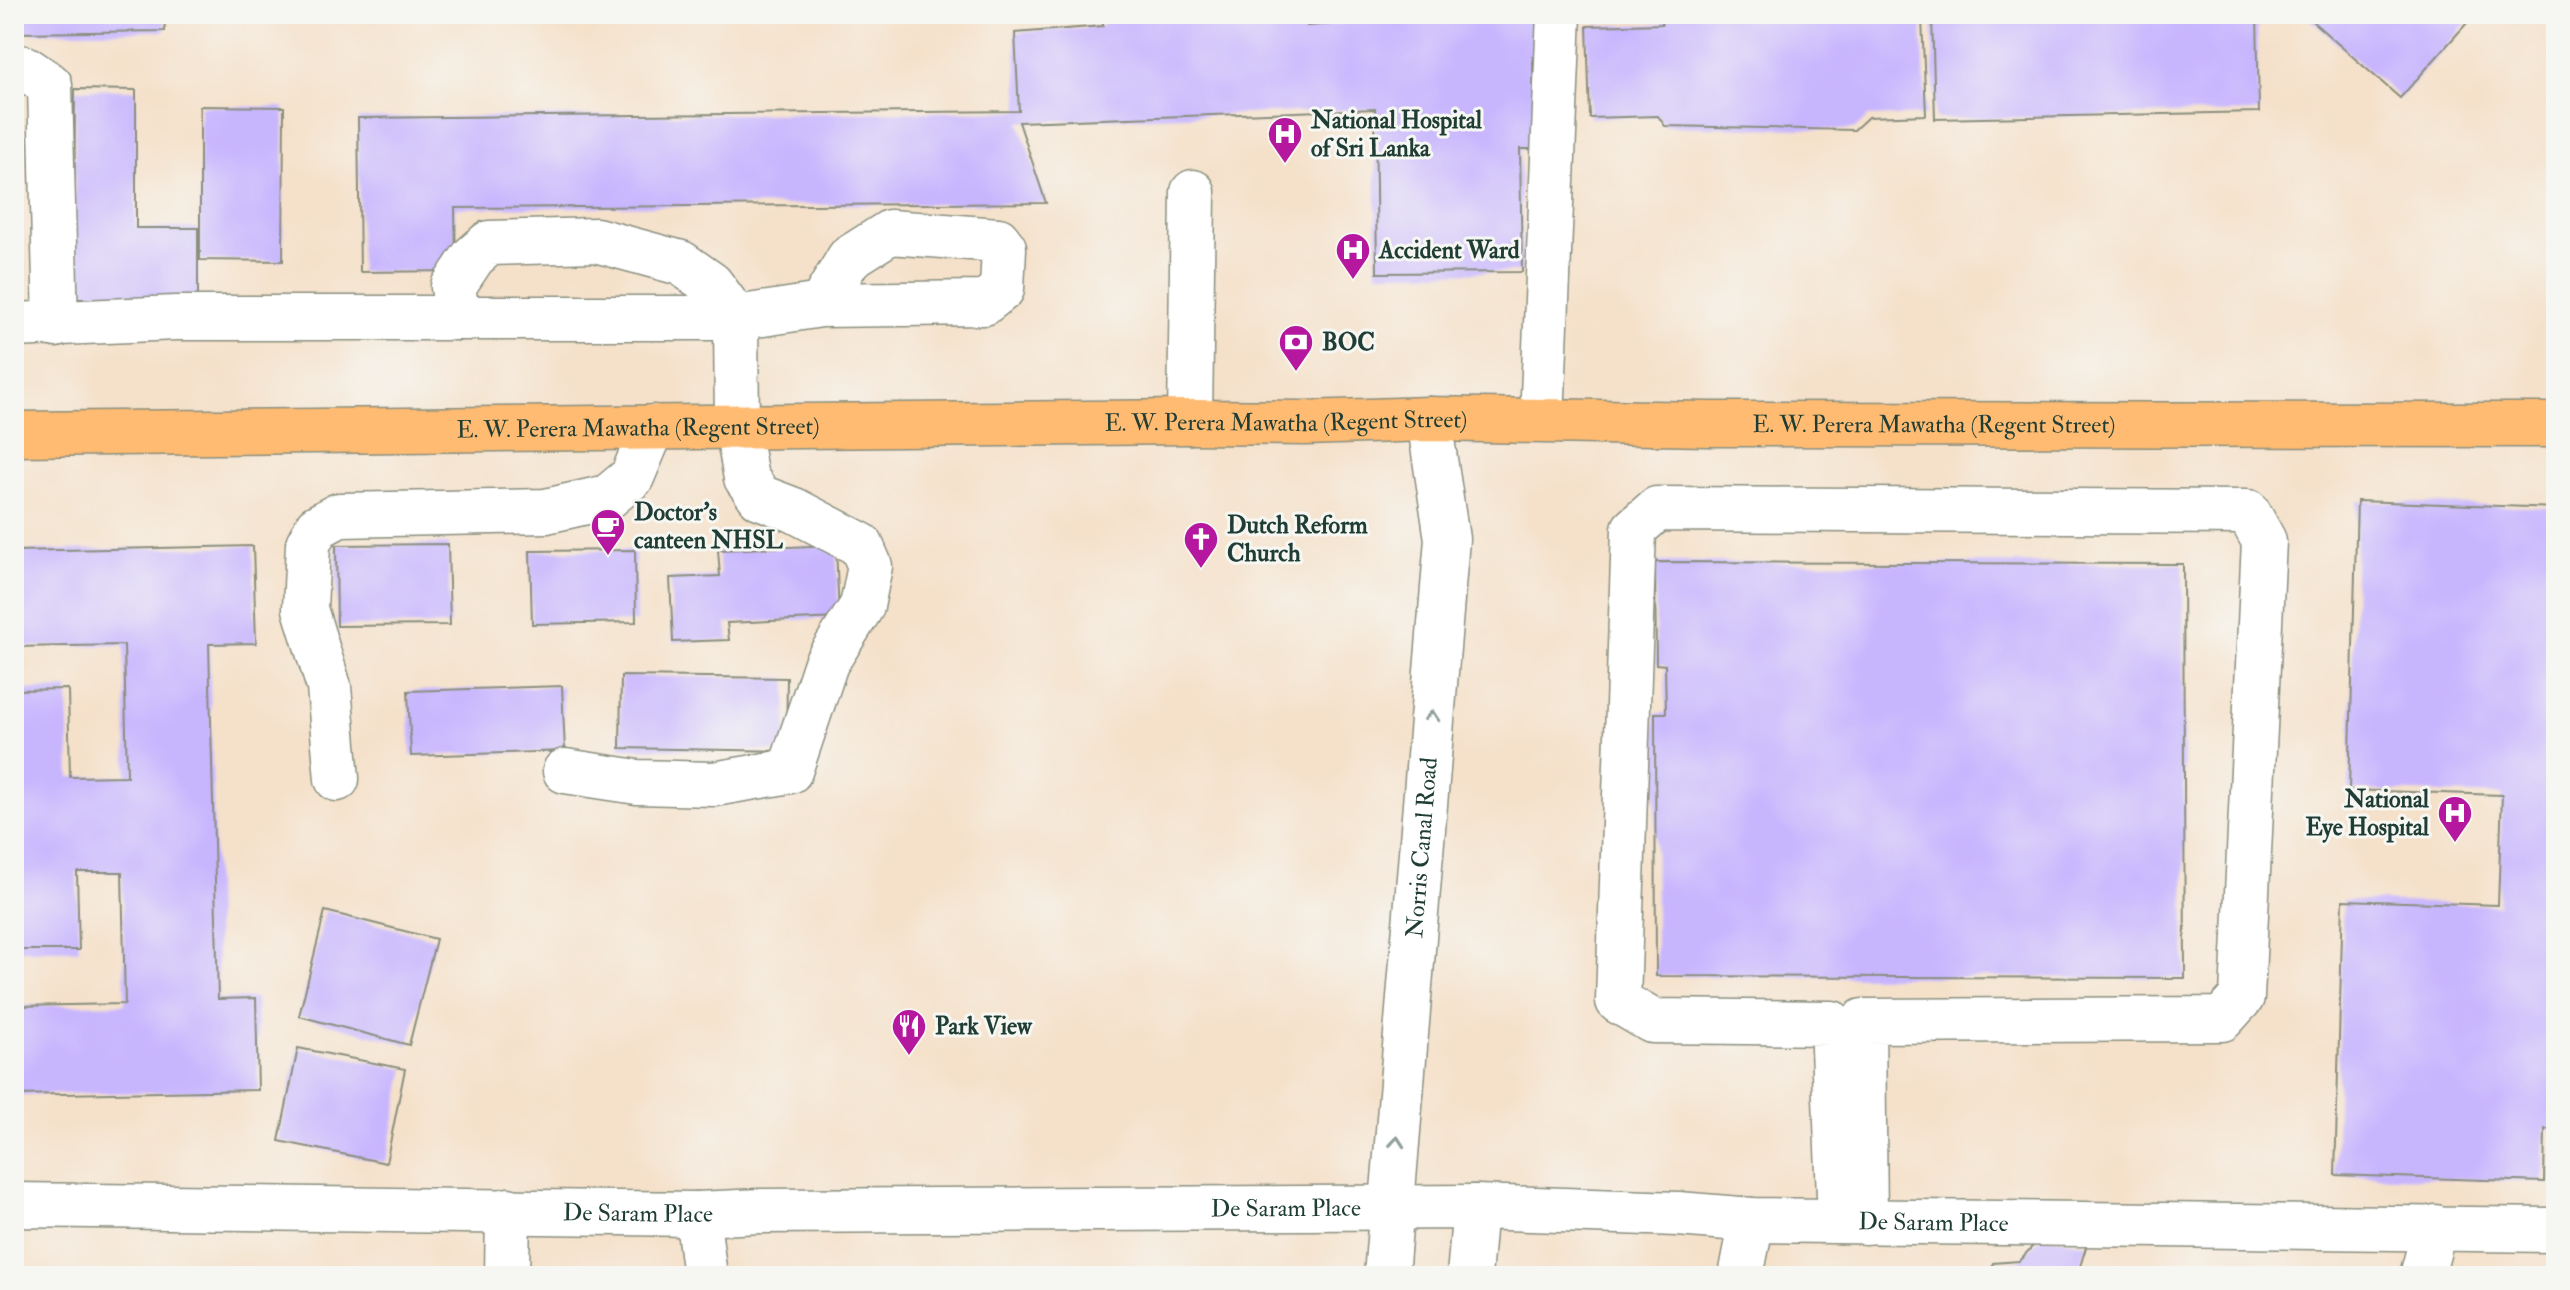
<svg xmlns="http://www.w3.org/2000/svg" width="2570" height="1290" viewBox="0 0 2570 1290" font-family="'IM FELL Double Pica',serif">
	<rect width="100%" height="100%" fill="#f6f6f2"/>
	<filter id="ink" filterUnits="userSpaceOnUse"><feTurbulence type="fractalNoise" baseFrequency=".0125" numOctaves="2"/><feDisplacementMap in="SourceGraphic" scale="16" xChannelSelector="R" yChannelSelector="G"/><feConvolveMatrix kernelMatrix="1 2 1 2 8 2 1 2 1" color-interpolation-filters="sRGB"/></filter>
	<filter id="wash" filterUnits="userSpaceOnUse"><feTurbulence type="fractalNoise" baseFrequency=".006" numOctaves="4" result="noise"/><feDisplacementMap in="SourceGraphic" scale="32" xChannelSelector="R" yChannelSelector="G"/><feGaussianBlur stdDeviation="1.8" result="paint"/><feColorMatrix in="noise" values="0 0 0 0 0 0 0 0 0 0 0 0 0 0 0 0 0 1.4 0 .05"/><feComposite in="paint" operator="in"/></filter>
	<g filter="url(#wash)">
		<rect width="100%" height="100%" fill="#f5e1ca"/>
		<g id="blocks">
			<!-- building -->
			<g fill="#c7b5fe">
				<path d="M14 14H164L165 31 14 33Z"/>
				<path d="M1103 14H1307V26L1374 21V14H1550V57H1533L1534 149H1520L1522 272 1377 273 1375 109 1019 122 1046 203 455 208 456 271 360 272 358 118 1019 111 1015 33 1103 26Z"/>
				<path d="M1662 14H1855V20L1922 18 1926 115 1868 117 1854 130 1665 126 1658 116 1590 118 1587 26 1662 24Z"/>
				<path d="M1932 14H2257L2259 112 1935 119Z"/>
				<path d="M2304 14H2457L2467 23 2400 98Z"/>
				<path d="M75 89 136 90V228H198V299H74Z"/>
				<path d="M200 106 284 107 283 261 200 260Z"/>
				<path d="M2357 501 2556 508V1130L2545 1129 2544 1182 2335 1175 2343 900 2498 905 2502 795 2349 790Z"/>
				<path d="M448 544 450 625 337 626 336 545Z"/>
				<path d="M836 545 839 618 727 623 729 640 673 642 670 578 720 576 718 550Z"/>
				<path d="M253 546 256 643 209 644 218 999 256 998 258 1090 14 1095V1006L125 1004 122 872H77L79 950H14V690L68 689 70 777 127 776 124 645 14 647V551Z"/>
				<path d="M635 550 636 622 532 624 530 551Z"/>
				<path d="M1655 562 2183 564 2185 978 1656 976 1655 713H1666L1665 665 1656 664Z"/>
				<path d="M621 676 787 678 786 751 620 748Z"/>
				<path d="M562 686 565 751 411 756 408 691Z"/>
				<path d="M325 911 436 939 409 1045 299 1016Z"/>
				<path d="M298 1048 405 1069 386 1163 279 1141Z"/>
				<path d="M2043 1235 2087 1244 2077 1276H1990L1993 1263 2019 1261Z"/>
			</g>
		</g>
	</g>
	<g filter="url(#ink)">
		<use href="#blocks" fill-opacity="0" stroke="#8a8f7f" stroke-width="2"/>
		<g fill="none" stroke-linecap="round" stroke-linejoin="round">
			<!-- minor casing -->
			<g stroke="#8a8f7f" stroke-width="47">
				<g id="minor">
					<path d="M14 66 25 68 50 85 56 325"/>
					<path d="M458 318 453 287 473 257 489 243 596 240 681 263 711 284 736 318 737 427 746 478 760 497 794 510 861 545 870 566 862 606 826 663 790 771 714 784 637 782 565 771"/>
					<path d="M14 325 176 318H736L821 305 984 303 1002 289 1004 248 998 240 890 232 849 258 821 305"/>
					<path d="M1542 420 1559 14"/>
					<path d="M1190 422 1193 192"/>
					<path d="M337 779 329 687 305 609 308 544 317 527 339 515 546 511 608 497 632 477 653 427"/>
					<path id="s1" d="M14 1205 697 1214 760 1211 1475 1207 1678 1214 1752 1220 2556 1230"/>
					<path d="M697 1214 705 1276"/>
					<path d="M1840 1221 1832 1023 1652 1021 1618 1001 1634 529 1657 509 2248 512 2264 541 2242 997 2222 1019 1863 1021 1865 1222"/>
					<path d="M507 1276 508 1210"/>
					<path id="s2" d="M1386 1276 1447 539 1429 419"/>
					<path d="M1469 1276 1475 1207"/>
					<path d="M1741 1276 1752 1220"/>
					<path d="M2422 1276 2435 1227"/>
				</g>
			</g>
			<!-- major casing -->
			<g stroke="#8a8f7f" stroke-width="47">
				<g id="major">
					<path id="s3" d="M14 434 1190 422 1305 423 1429 419 1708 424 2556 425"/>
				</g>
			</g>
			<!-- minor -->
			<use href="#minor" stroke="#fff" stroke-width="44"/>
			<!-- major -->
			<use href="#major" stroke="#febb71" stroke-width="44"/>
		</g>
		<!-- one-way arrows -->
		<defs><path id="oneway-chevron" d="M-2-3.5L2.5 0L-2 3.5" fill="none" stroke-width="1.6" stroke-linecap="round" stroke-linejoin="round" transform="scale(2)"/></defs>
		<g stroke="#8f9e9a">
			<use href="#oneway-chevron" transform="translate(1432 716) rotate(-85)"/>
			<use href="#oneway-chevron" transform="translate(1397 1142) rotate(-85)"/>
		</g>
	</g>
	<!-- icons -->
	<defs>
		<g id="hospital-pin" transform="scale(1.8)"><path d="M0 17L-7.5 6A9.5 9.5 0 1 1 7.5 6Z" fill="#b5179e" stroke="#f6f6f2"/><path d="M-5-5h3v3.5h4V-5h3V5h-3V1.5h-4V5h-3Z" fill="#fff"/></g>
		<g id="bank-pin" transform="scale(1.8)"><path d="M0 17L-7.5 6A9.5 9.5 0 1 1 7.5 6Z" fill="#b5179e" stroke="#f6f6f2"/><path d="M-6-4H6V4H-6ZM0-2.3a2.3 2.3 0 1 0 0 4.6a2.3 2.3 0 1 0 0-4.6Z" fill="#fff"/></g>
		<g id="cafe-pin" transform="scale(1.8)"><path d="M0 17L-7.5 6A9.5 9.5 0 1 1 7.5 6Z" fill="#b5179e" stroke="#f6f6f2"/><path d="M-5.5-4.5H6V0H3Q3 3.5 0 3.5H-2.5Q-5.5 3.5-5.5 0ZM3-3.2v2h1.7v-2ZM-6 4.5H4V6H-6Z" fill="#fff"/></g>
		<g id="church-pin" transform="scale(1.8)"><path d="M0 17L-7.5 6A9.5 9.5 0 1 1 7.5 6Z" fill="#b5179e" stroke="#f6f6f2"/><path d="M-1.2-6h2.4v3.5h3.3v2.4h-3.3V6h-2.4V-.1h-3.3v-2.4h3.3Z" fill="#fff"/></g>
		<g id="restaurant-pin" transform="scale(1.8)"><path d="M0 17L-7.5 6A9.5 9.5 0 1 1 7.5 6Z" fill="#b5179e" stroke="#f6f6f2"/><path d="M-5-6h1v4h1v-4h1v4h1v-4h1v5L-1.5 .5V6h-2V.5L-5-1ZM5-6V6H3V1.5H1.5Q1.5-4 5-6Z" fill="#fff"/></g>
	</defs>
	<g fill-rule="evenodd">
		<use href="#hospital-pin" x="1285" y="134"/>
		<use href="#hospital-pin" x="1353" y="250"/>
		<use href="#bank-pin" x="1296" y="342"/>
		<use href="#cafe-pin" x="608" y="526"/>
		<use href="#church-pin" x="1201" y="539"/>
		<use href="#hospital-pin" x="2455" y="813"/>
		<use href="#restaurant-pin" x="909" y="1026"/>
	</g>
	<g text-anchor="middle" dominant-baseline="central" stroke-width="6" stroke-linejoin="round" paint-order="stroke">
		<!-- poi labels -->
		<g font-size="24" font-weight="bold" fill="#1f3d34" stroke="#f6f6f2" text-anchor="start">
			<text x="1311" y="120">National Hospital<tspan x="1311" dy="28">of Sri Lanka</tspan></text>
			<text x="1379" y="250">Accident Ward</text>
			<text x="1322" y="342">BOC</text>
			<text x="634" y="512">Doctor's<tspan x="634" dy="28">canteen NHSL</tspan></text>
			<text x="1227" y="525">Dutch Reform<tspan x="1227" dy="28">Church</tspan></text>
			<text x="2429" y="799" text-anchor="end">National<tspan x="2429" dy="28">Eye Hospital</tspan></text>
			<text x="935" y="1026">Park View</text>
		</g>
		<!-- street labels -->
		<g font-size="24" fill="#1f3d34" stroke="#f6f6f2">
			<text stroke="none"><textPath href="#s3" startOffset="1272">E. W. Perera Mawatha (Regent Street)</textPath></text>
			<text stroke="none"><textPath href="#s3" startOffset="1920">E. W. Perera Mawatha (Regent Street)</textPath></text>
			<text stroke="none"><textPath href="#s3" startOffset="624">E. W. Perera Mawatha (Regent Street)</textPath></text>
			<text stroke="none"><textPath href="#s2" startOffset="430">Norris Canal Road</textPath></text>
			<text stroke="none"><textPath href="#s1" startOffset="1272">De Saram Place</textPath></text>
			<text stroke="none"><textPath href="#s1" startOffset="624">De Saram Place</textPath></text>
			<text stroke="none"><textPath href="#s1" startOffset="1920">De Saram Place</textPath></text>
		</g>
	</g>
	<!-- margin -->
	<rect width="2570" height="1290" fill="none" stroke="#f6f6f2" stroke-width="48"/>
</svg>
